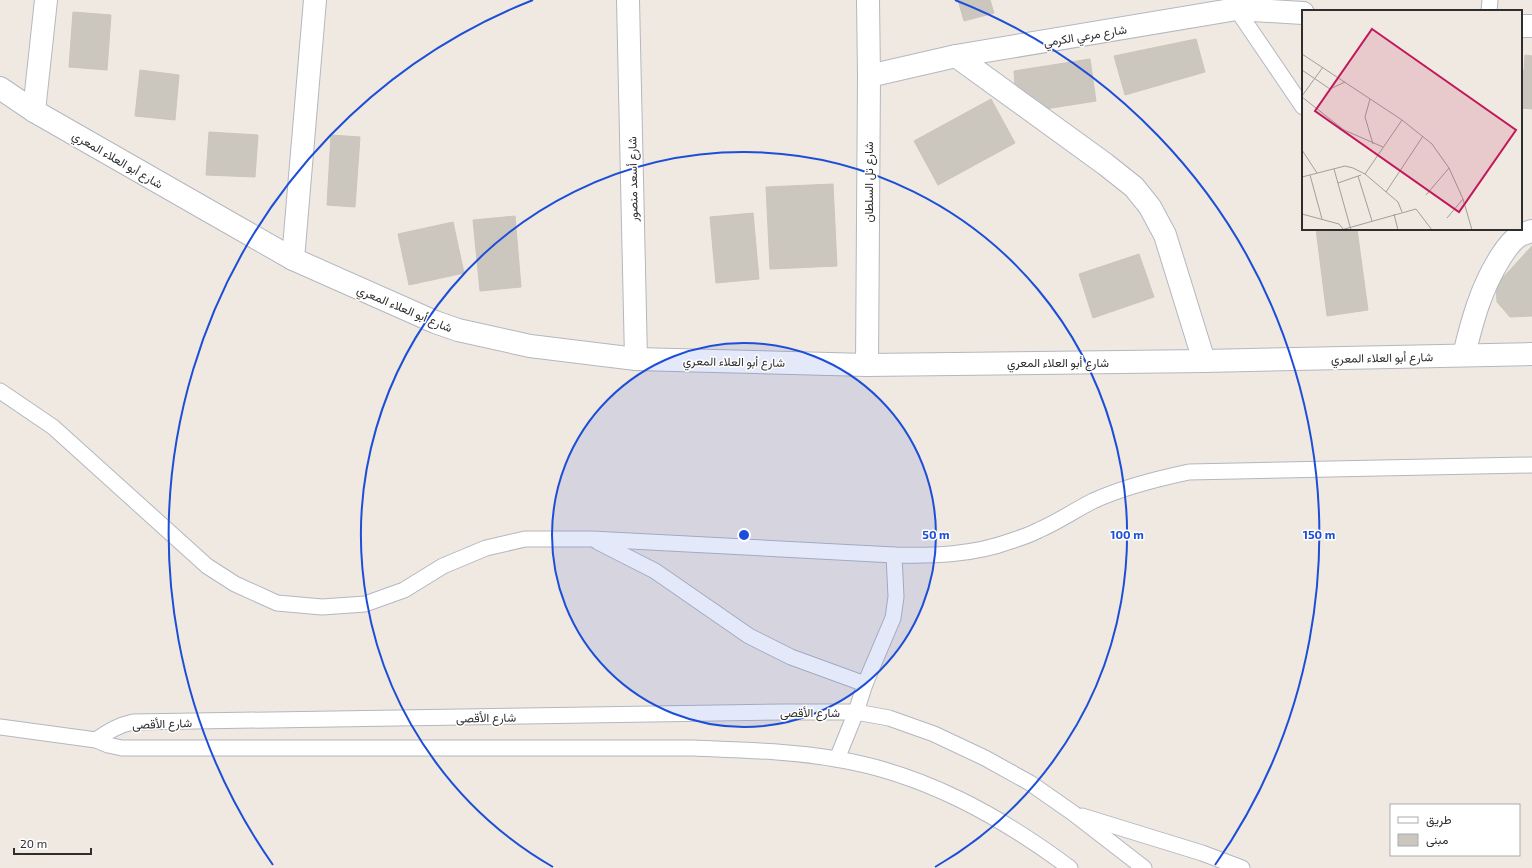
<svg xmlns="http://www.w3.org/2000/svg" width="1532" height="868" viewBox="0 0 1532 868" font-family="'Exo 2',Vazirmatn,sans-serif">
	<rect width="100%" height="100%" fill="#efe9e1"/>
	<!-- building -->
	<g fill="#cbc7bf" stroke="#cbc5ba">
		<path d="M958 0H990L994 13 964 21Z"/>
		<path d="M73 12 111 15 107 70 69 67Z"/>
		<path d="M1196 39 1205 72 1125 95 1114 56Z"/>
		<path d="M1525 55 1532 56V109L1521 108V71H1524Z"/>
		<path d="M1090 59 1096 101 1039 110 1015 86 1014 71Z"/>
		<path d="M140 70 179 75 175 120 135 116Z"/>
		<path d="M991 99 1015 143 938 185 914 141Z"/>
		<path d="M209 132 258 135 255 177 206 175Z"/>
		<path d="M331 135 360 137 355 207 327 205Z"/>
		<path d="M833 184 837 266 770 269 766 187Z"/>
		<path d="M753 213 759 279 716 283 710 217Z"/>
		<path d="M515 216 521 287 480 291 473 220Z"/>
		<path d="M453 222 464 273 409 285 398 234Z"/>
		<path d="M1316 229H1357L1368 310 1327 316Z"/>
		<path d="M1532 246V316L1510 317 1497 302 1496 285Z"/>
		<path d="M1139 254 1154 297 1093 318 1079 274Z"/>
	</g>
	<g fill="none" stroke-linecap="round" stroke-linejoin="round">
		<!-- service casing -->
		<g stroke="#b4b7c1" stroke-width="17">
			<g id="service">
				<path d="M1233 4 1303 107"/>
				<path d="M1489 11 1490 0"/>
				<path d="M0 391 53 427 207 566 235 584 277 603 322 607 365 604 404 590 443 566 486 548 525 539H592L894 555C933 556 973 555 1011 541 1020 538 1030 535 1039 530 1058 522 1075 510 1093 501 1123 487 1156 479 1189 472L1532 465"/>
				<path d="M598 542 655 571 749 636 791 657 865 684"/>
				<path d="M0 727 96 740 108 745 122 748H694C742 750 789 751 836 759 923 773 1000 816 1070 868"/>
				<path d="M96 740C108 731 119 725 133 722L784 712H856L889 718 934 734 985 758 1030 783 1073 813 1144 868"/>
				<path d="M837 759 856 712 865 684 893 618 896 597 894 555"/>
				<path d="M1082 816 1202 853 1242 868"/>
			</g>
		</g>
		<!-- minor casing -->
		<g stroke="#b4b7c1" stroke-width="24">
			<g id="minor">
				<path d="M628 0 636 359"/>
				<path d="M1521 26H1532"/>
				<path d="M956 56 1105 164 1134 187 1150 207 1165 235 1204 361"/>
				<path d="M869 76 956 56 1237 9 1303 13"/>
				<path d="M34 111 46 0"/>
				<path d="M293 259 315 0"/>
				<path d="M1464 355C1472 321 1481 288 1500 258 1505 250 1512 240 1520 235 1524 234 1528 232 1532 231"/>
				<path d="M867 365 869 76 868 0"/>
			</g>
		</g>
		<!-- tertiary casing -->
		<g stroke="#b4b7c1" stroke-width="24">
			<path id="tertiary" d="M0 88 34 111 293 259 435 322 458 330 530 346 636 359 867 365 1204 361 1532 354"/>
		</g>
		<!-- service -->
		<use href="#service" stroke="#fff" stroke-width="15"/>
		<!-- minor -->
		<use href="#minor" stroke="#fff" stroke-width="22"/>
		<!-- tertiary -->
		<use href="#tertiary" stroke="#fff" stroke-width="22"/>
	</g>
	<!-- distance rings -->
	<circle cx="744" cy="535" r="192" fill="#1d4ed8" fill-opacity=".12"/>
	<g fill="none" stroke="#1d4ed8" stroke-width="2">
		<circle cx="744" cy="535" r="192"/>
		<path d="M553 867A383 383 0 1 1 935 867"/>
		<path d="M273 865A575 575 0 0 1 533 0M955 0A575 575 0 0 1 1215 865"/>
	</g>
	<g text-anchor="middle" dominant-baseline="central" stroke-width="3" stroke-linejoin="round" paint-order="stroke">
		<!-- street labels -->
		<g font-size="12" fill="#2e2e2e" stroke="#fff">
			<text transform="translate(1085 35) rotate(-9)">شارع مرعي الكرمي</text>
			<text transform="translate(118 159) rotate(30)">شارع أبو العلاء المعري</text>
			<text transform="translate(632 179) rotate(-91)">شارع أسعد منصور</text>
			<text transform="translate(868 182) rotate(-90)">شارع تل السلطان</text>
			<text transform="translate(405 308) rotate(23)">شارع أبو العلاء المعري</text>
			<text transform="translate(1382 357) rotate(-1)">شارع أبو العلاء المعري</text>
			<text transform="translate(734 361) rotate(1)">شارع أبو العلاء المعري</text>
			<text x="1058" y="362">شارع أبو العلاء المعري</text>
			<text x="810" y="712">شارع الأقصى</text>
			<text transform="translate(486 717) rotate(-1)">شارع الأقصى</text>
			<text transform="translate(162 723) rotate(-2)">شارع الأقصى</text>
		</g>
	</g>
	<!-- overview -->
	<g transform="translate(1302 10)">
		<rect width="220" height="220" fill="#efe9e1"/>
		<path fill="none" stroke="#a29e99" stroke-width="1" d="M0 44 100 110 130 134 147 158 161 189 170 220M0 60 28 79 43 72M0 86 21 57M0 87 42 120 81 137M68 89 63 107 71 134M0 140 15 163M32 159 49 220M63 164 100 110M8 165 20 209M56 166 70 211M0 167 43 156 51 158 63 164 96 192 100 202M36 173 59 165M84 182 121 126M124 185 147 158M0 204 37 214 41 219M92 204 96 220M145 208 161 189M39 220 114 199 130 220"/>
		<path fill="#c2185b" fill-opacity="0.15" stroke="#c2185b" stroke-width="2" d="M70 19 214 120 157 202 13 101Z"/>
		<rect width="220" height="220" fill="none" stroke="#2e2e2e" stroke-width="2"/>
	</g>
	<circle cx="744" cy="535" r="6" fill="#1d4ed8" stroke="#fff" stroke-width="2"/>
	<g font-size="12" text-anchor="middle" font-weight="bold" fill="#1d4ed8" stroke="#fff" stroke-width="3" stroke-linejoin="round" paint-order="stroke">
		<text x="936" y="539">50 m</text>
		<text x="1127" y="539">100 m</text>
		<text x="1319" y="539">150 m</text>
	</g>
	<!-- legend -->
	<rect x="1390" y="804" width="130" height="52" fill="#ffffff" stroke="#ababab"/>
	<rect x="1398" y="817" width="20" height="6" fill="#ffffff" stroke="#ababab"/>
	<text x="1426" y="824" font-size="12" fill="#2e2e2e">طريق</text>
	<rect x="1398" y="834" width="20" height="12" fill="#cbc7bf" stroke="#ababab"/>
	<text x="1426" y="844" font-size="12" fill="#2e2e2e">مبنى</text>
	<!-- scale -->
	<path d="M14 848v6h77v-6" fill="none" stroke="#2e2e2e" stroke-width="2"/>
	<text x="20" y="848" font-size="12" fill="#2e2e2e" stroke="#ffffff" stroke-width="3" paint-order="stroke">20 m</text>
</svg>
